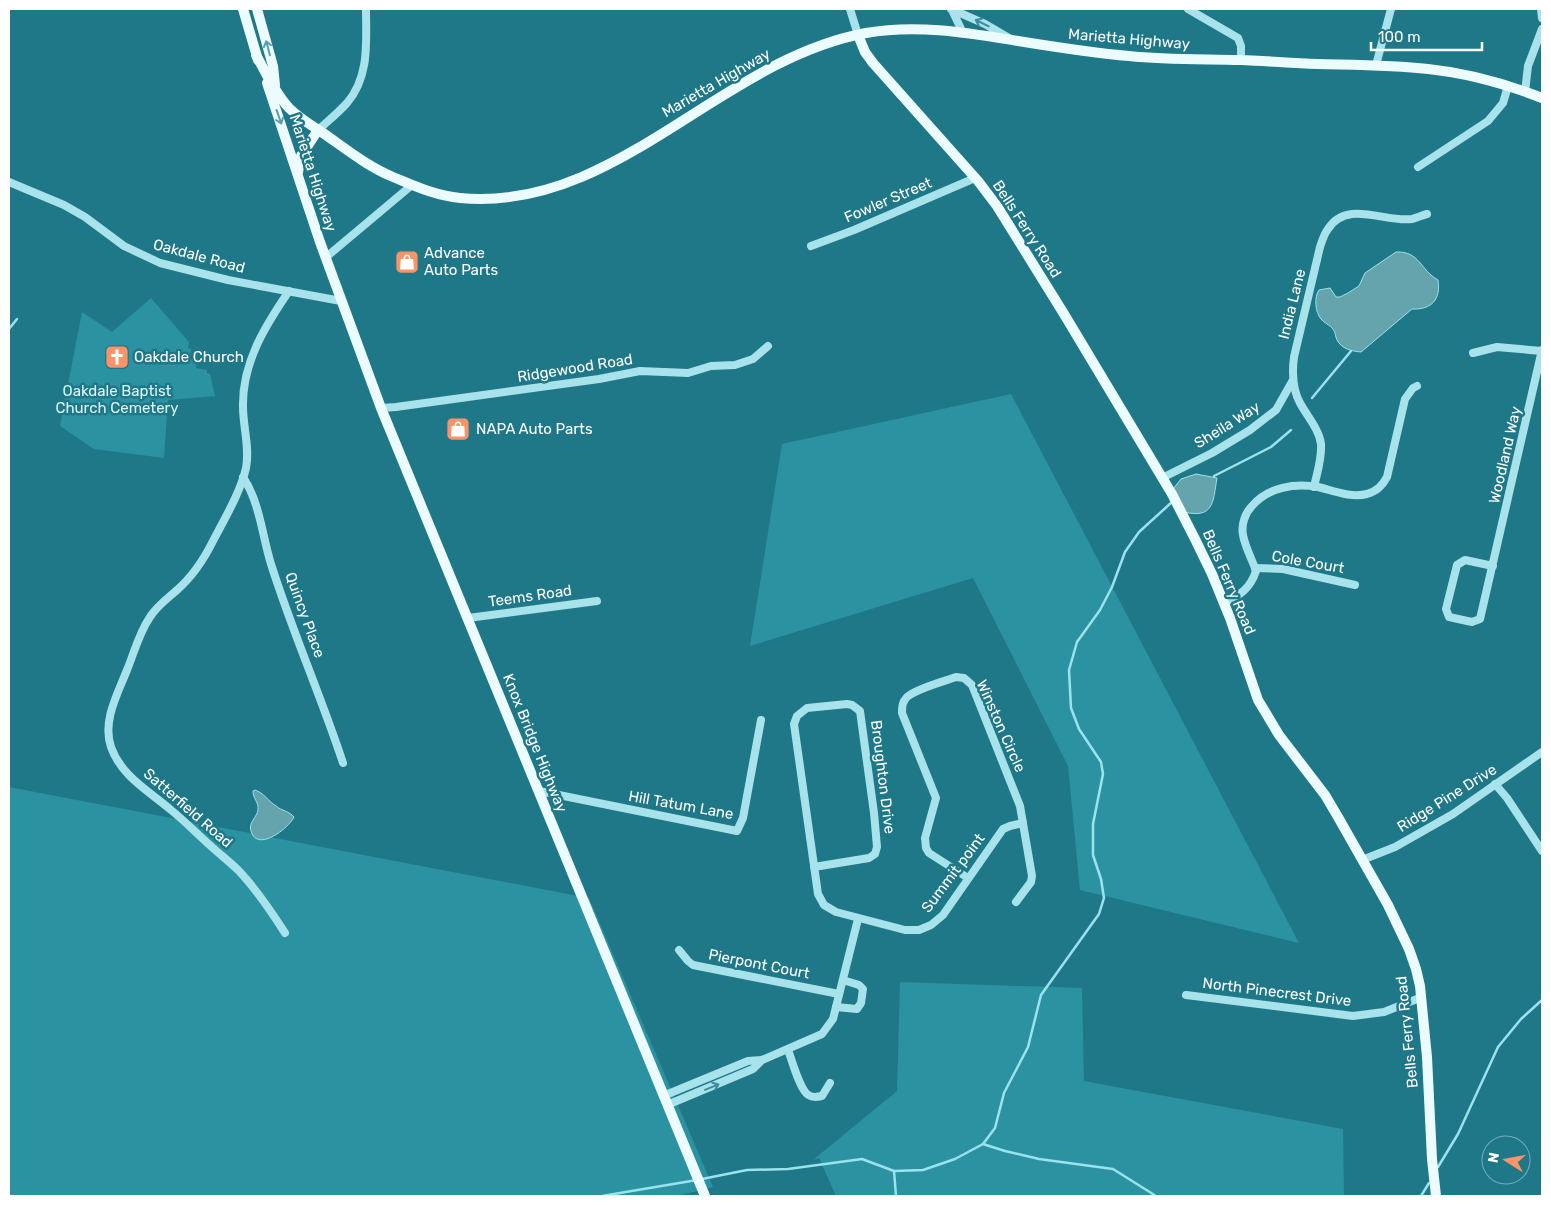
<svg xmlns="http://www.w3.org/2000/svg" width="1551" height="1205" viewBox="0 0 1551 1205" font-family="Rubik,sans-serif">
	<rect width="100%" height="100%" fill="#1e7888"/>
	<!-- green -->
	<g fill="#2b92a2">
		<path d="M151 298 189 342 188 348 191 349 190 359 197 360 196 368 207 370V373L210 374 215 396 168 400 164 458 94 449 60 426 82 312 112 332Z"/>
		<path d="M1011 394 1299 943 1080 890 1068 766 973 578 750 646 782 444Z"/>
		<path d="M9 787 589 898 713 1187 677 1196H9Z"/>
		<path d="M900 982 1082 988 1084 1081 1343 1129 1344 1196H836L819 1158 813 1160 897 1091Z"/>
	</g>
	<!-- water -->
	<g fill="#65a3ad" stroke="#9be2ec">
		<path d="M1396 252C1420 251 1420 270 1438 280 1441 299 1432 310 1412 309L1361 352C1351 351 1342 349 1337 340 1335 336 1336 333 1333 329 1330 325 1324 323 1321 319 1315 312 1314 297 1319 290L1330 288 1336 297H1340L1348 293 1359 286 1365 273Z"/>
		<path d="M1196 474 1217 478C1213 502 1214 519 1184 512L1173 489 1181 479Z"/>
		<path d="M255 790C264 793 268 801 276 806 282 811 289 811 294 817 289 828 257 853 251 831 248 823 257 817 258 810 259 802 253 799 253 791Z"/>
	</g>
	<g fill="none" stroke-linecap="round" stroke-linejoin="round">
		<!-- stream -->
		<g stroke="#9be2ec" stroke-width="2.5">
			<path d="M9 329 17 319"/>
			<path d="M1312 398 1351 351"/>
			<path d="M1214 476 1271 447 1291 430"/>
			<path d="M983 1144 1005 1151 1039 1159 1113 1169 1156 1196"/>
			<path d="M1438 1167 1458 1134 1498 1047 1521 1019 1542 1000"/>
			<path d="M894 1171 896 1196"/>
			<path d="M702 1179 747 1170 788 1169 862 1159 894 1171 923 1170 955 1159 983 1144 995 1128 1004 1093 1028 1047 1041 995 1099 914 1104 898 1101 879 1093 855V824L1103 774 1101 762 1079 729 1071 708 1069 670 1077 642 1100 610 1112 587 1125 552 1139 532 1172 502"/>
			<path d="M602 1196 697 1180"/>
			<path d="M1421 1196 1429 1183"/>
		</g>
		<!-- minor -->
		<g stroke="#a8e2eb" stroke-width="8">
			<path d="M850 9 858 35"/>
			<path d="M951 9 985 24 1009 38"/>
			<path d="M1188 9 1238 38 1241 46V60"/>
			<path d="M1541 9 1542 18"/>
			<path d="M952 10 963 33"/>
			<path d="M1376 65 1391 9"/>
			<path d="M1525 92 1528 66 1542 29"/>
			<path d="M318 130C328 121 338 113 347 103 370 76 366 41 366 9"/>
			<path d="M1418 167 1488 121 1503 103 1508 86"/>
			<path d="M9 182 64 205 85 217 124 246 160 263 228 280 341 301"/>
			<path d="M811 246 854 230 975 178"/>
			<path d="M325 258 412 185"/>
			<path d="M1473 353 1497 347 1542 351"/>
			<path d="M381 408 396 407 599 379 640 371 688 373 711 366 735 365 753 359 768 346"/>
			<path d="M243 477C260 503 262 535 271 564 292 631 321 696 343 763"/>
			<path d="M1162 478 1212 453 1250 430 1276 410 1293 380"/>
			<path d="M1314 487C1317 473 1322 459 1321 444 1319 429 1307 416 1300 403 1292 388 1292 372 1294 357L1320 247C1322 241 1324 234 1328 229 1347 199 1385 223 1412 219 1417 218 1423 215 1427 214"/>
			<path d="M1493 566 1465 560 1457 565 1446 609 1449 617 1472 622 1480 619 1542 350"/>
			<path d="M1255 568 1283 569 1355 585"/>
			<path d="M1224 603C1240 595 1250 589 1256 571 1252 559 1245 547 1243 535 1241 525 1245 513 1252 506 1268 487 1295 483 1318 487 1334 491 1351 498 1367 494 1377 491 1382 486 1387 477L1405 399 1413 388 1417 386"/>
			<path d="M468 618 597 601"/>
			<path d="M1495 784 1507 798 1542 851"/>
			<path d="M539 791 737 831 743 818 761 720"/>
			<path d="M1362 860 1395 847 1453 814 1542 752"/>
			<path d="M814 867 869 858 875 854 877 847 874 813 860 711 852 705 847 704 807 708 797 716 794 724 818 894 824 905 836 912 905 930H919L931 925 943 915 1003 829 1010 826 1023 823"/>
			<path d="M968 878 929 853 926 848 925 838 936 798 902 713C902 707 902 702 907 697 915 689 945 681 956 677L964 678 972 685 1020 806 1032 876 1031 882 1016 902"/>
			<path d="M285 933C271 911 257 890 239 871 231 863 222 856 213 848 199 836 186 822 171 810 149 791 121 776 111 747 102 721 118 693 127 670 134 653 139 633 150 617 157 606 167 599 177 590 192 577 204 559 213 541 224 520 241 491 246 468 250 448 243 427 243 407 242 363 265 326 289 291"/>
			<path d="M679 950 688 961 693 965 839 994"/>
			<path d="M1186 995 1353 1016 1384 1012 1422 997"/>
			<path d="M836 1007 857 1009 861 1003 863 989 859 985 843 980"/>
			<path d="M788 1050C792 1060 799 1087 807 1094 812 1098 817 1097 822 1096L830 1083"/>
			<path d="M663 1096 748 1061 762 1060 822 1034 833 1019 858 919"/>
			<path d="M667 1105 753 1069 762 1060"/>
		</g>
		<!-- major -->
		<g stroke="#ecfbfe" stroke-width="10">
			<path d="M243 9 258 60"/>
			<path d="M257 9 273 66 275 85"/>
			<path d="M858 35 865 52 873 63 978 181 997 206 1064 314 1172 494 1196 541 1212 574 1230 618 1258 700 1279 735 1325 795 1338 817 1388 905 1409 949 1416 969 1420 986 1427 1057 1432 1159 1436 1196"/>
			<path d="M256 55C266 73 275 93 289 108 299 118 311 125 323 133 346 149 367 166 393 177 415 186 436 196 460 198 615 213 719 60 866 33 917 24 968 33 1018 41 1055 47 1092 53 1129 56 1166 60 1203 59 1240 60 1266 61 1291 63 1317 64 1354 65 1391 65 1428 69 1467 73 1506 84 1542 98"/>
			<path d="M267 83 320 242 381 408 705 1196"/>
			<path d="M298 172 301 156 318 130"/>
		</g>
	</g>
	<!-- one-way arrows -->
	<defs><path id="oneway-shaft" d="M-6 0H5M1.5-3L5.5 0L1.5 3" fill="none" stroke-width="1.6" stroke-linecap="round" stroke-linejoin="round" transform="scale(1.25)"/></defs>
	<g stroke="#3a8d9c">
		<use href="#oneway-shaft" transform="translate(982 23) rotate(-154)"/>
		<use href="#oneway-shaft" transform="translate(712 1087) rotate(-22)"/>
	</g>
	<g stroke="#5c9fab">
		<use href="#oneway-shaft" transform="translate(268 48) rotate(-105)"/>
		<use href="#oneway-shaft" transform="translate(279 117) rotate(71)"/>
	</g>
	<!-- icons -->
	<defs>
		<g id="shop-square" transform="scale(1.25)"><rect x="-9" y="-9" width="18" height="18" rx="4" fill="#fa9367" stroke="#1e7888"/><path d="M-5-2.5h2.3a2.7 3.5 0 0 1 5.4 0H5L5.5 6h-11ZM-1.5-2.5h3a1.5 2.3 0 0 0-3 0Z" fill="#fff"/></g>
		<g id="church-square" transform="scale(1.25)"><rect x="-9" y="-9" width="18" height="18" rx="4" fill="#fa9367" stroke="#1e7888"/><path d="M-1.2-6h2.4v3.5h3.3v2.4h-3.3V6h-2.4V-.1h-3.3v-2.4h3.3Z" fill="#fff"/></g>
	</defs>
	<g fill-rule="evenodd">
		<use href="#shop-square" x="407" y="262"/>
		<use href="#church-square" x="117" y="357"/>
		<use href="#shop-square" x="458" y="429"/>
	</g>
	<g text-anchor="middle" dominant-baseline="central" stroke-width="5" stroke-linejoin="round" paint-order="stroke">
		<!-- street labels -->
		<g font-size="15" fill="#fff" stroke="#1e7888">
			<text transform="translate(1129 39) rotate(5)">Marietta Highway</text>
			<text transform="translate(716 83) rotate(-30)">Marietta Highway</text>
			<text transform="translate(313 173) rotate(72)">Marietta Highway</text>
			<text transform="translate(888 200) rotate(-23)">Fowler Street</text>
			<text transform="translate(1027 229) rotate(57)">Bells Ferry Road</text>
			<text transform="translate(199 256) rotate(15)">Oakdale Road</text>
			<text transform="translate(1292 304) rotate(-76)">India Lane</text>
			<text transform="translate(575 368) rotate(-9)">Ridgewood Road</text>
			<text transform="translate(1227 425) rotate(-32)">Sheila Way</text>
			<text transform="translate(1505 455) rotate(-77)">Woodland Way</text>
			<text transform="translate(1308 562) rotate(10)">Cole Court</text>
			<text transform="translate(1229 582) rotate(67)">Bells Ferry Road</text>
			<text transform="translate(530 596) rotate(-8)">Teems Road</text>
			<text transform="translate(305 615) rotate(70)">Quincy Place</text>
			<text transform="translate(1001 726) rotate(66)">Winston Circle</text>
			<text transform="translate(535 743) rotate(68)">Knox Bridge Highway</text>
			<text transform="translate(883 777) rotate(83)">Broughton Drive</text>
			<text transform="translate(1447 798) rotate(-32)">Ridge Pine Drive</text>
			<text transform="translate(681 805) rotate(10)">Hill Tatum Lane</text>
			<text transform="translate(188 808) rotate(41)">Satterfield Road</text>
			<text transform="translate(953 873) rotate(-53)">Summit point</text>
			<text transform="translate(759 964) rotate(11)">Pierpont Court</text>
			<text transform="translate(1277 992) rotate(7)">North Pinecrest Drive</text>
			<text transform="translate(1407 1032) rotate(-96)">Bells Ferry Road</text>
		</g>
		<!-- poi labels -->
		<g font-size="15" fill="#fff" stroke="#1e7888" text-anchor="start">
			<text x="424" y="253">Advance<tspan x="424" dy="17">Auto Parts</tspan></text>
			<text x="134" y="357">Oakdale Church</text>
			<text x="476" y="429">NAPA Auto Parts</text>
		</g>
		<!-- park labels -->
		<g font-size="15" fill="#dcf6fa" stroke="#1e7888">
			<text x="117" y="391">Oakdale Baptist<tspan x="117" dy="17">Church Cemetery</tspan></text>
		</g>
	</g>
	<!-- border -->
	<rect width="1551" height="1205" fill="none" stroke="#ffffff" stroke-width="20"/>
	<!-- north arrow -->
	<g transform="translate(1506 1160) rotate(281)"><circle r="24" fill="#1e7888" stroke="#78aeb8"/>
	<path d="M0-4L9 19L0 12L-9 19Z" fill="#fa9367"/>
	<text y="-8" font-size="14" font-weight="bold" text-anchor="middle" fill="#ffffff">N</text>
	</g>
	<!-- scale -->
	<path d="M1371 42v8h111v-8" fill="none" stroke="#ffffff" stroke-width="2.5"/>
	<text x="1378" y="42" font-size="15" fill="#ffffff" stroke="#1e7888" stroke-width="4" paint-order="stroke">100 m</text>
</svg>
